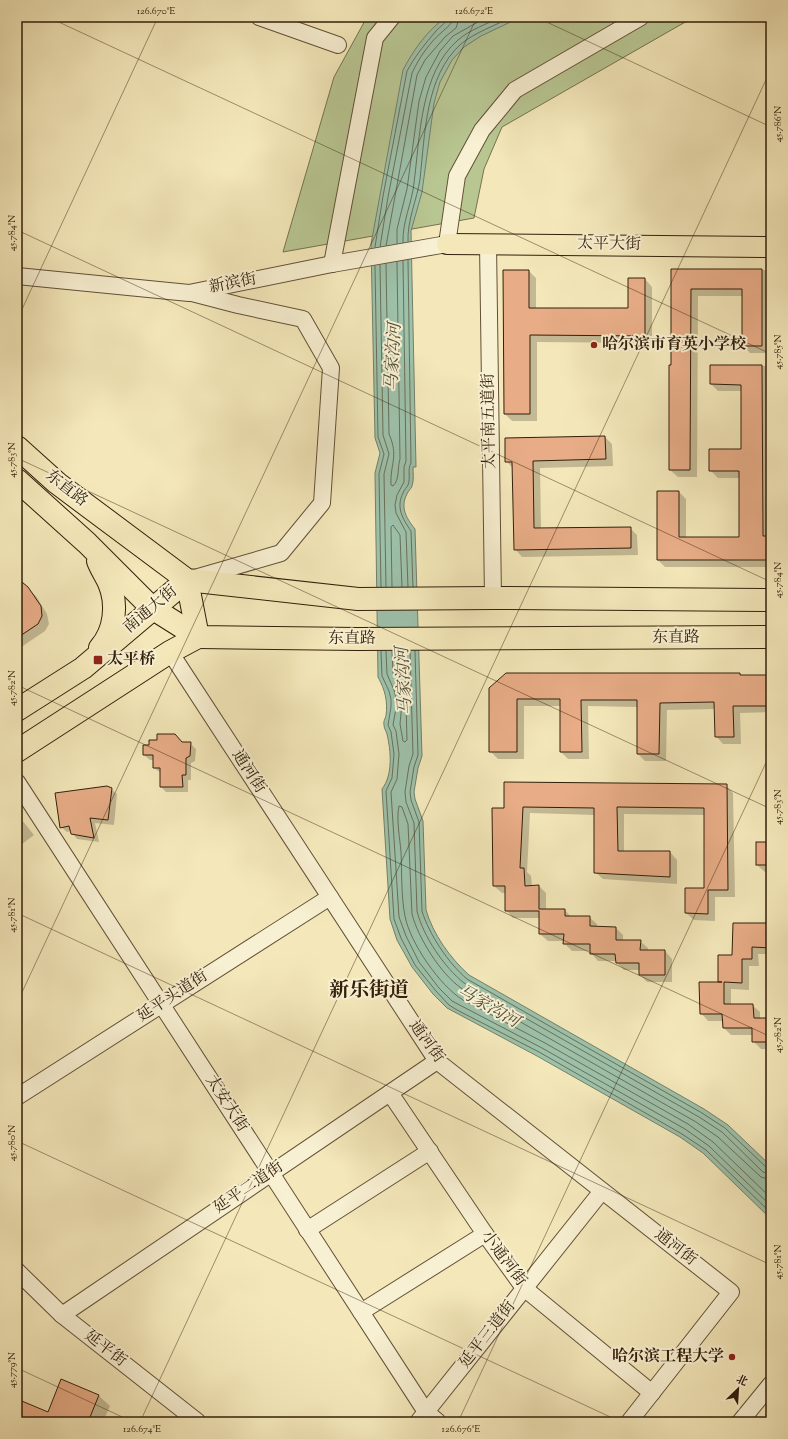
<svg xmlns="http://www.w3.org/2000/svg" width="788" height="1439" viewBox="0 0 788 1439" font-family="'Sorts Mill Goudy','Noto Serif SC',serif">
	<rect width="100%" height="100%" fill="#f4e8ba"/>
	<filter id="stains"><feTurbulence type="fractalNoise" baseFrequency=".005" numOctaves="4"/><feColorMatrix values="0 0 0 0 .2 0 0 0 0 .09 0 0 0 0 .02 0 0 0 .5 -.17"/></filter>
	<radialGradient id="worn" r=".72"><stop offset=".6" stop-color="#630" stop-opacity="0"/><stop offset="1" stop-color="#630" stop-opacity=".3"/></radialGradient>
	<!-- green -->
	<path fill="#b8c692" stroke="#75724e" d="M367 17H694L502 127 484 169 474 218 283 252 334 77Z"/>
	<!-- water -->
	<path fill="#9dc1aa" stroke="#72806a" d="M446 17H521L481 36 464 47 452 60 440 82 434 103 422 192 411 231 416 467H413C413 473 414 481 412 486 411 489 408 491 407 494 400 507 406 518 415 529L422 756 418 768 414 792 415 799 423 821 426 910C433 934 450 958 469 975L704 1109 728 1125 771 1166V1219L703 1153 680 1137 537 1056 447 1008 433 994 412 967 397 940 390 919 382 789C393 775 391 751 387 734 386 731 384 728 384 725 383 722 385 719 386 716 388 701 385 690 378 677L375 473 380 453 375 438 371 244 403 70C414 49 427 31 446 17Z"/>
	<!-- shadow -->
	<g fill="#0003">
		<path d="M672 270H771V297H769V353H750L743 345V296H698L697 477H678L670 470 672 366Z"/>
		<path d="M529 271 536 278V309H629L645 279 652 287V343L537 342V421H512L505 414Z"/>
		<path d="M711 366H771V392H769V450H771V567H665L658 560 679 492 686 499V538H740V478H718L710 470 742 450V391H718L711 384Z"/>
		<path d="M605 437 612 444 613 466 540 468 541 529 630 528 637 535 638 555 522 557 515 549 513 468 506 461Z"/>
		<path d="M17 579 36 596 47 614 49 624 45 631 17 650Z"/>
		<path d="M739 674 741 676H771V712L740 713 741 744H723L716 736 715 709 667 710 666 761H645L638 754V707L588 706 589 759H568L561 752V706H524V759H498L490 751V689Z"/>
		<path d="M182 743H190L196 749 195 761 191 763V780H188V792H166L161 787V773L154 768V760H150L144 755Z"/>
		<path d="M505 783 726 785 733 793 735 897H715V921L694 920 686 913 705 889V815L624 814V852H670L677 860V884L603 879 595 872V815L530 813 527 872 531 876 532 886H539L546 893V910H565L571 917H589L597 924V927L616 928 623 935V941H640L648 948V951H665L672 959V982H647L640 975V970H624L617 963V961H598L591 953V951H572L564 943 565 941H548L540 934V918H513L506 910V893H502L494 886 504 809Z"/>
		<path d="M111 789 117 794 114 825 95 823 99 842 77 839 71 831 67 832 61 827Z"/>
		<path d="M17 814 34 835 17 848Z"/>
		<path d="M771 843V872H765L757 865Z"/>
		<path d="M771 924V954H758L759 966H749V990L731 989V1005H752L760 1012V1019H771V1049H761L753 1041V1035H731L724 1028V1021H708L701 1013 721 983 733 956Z"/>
		<path d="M62 1381 99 1396 110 1406 103 1422H17V1400L49 1413Z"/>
		<path d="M767 1406 771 1407V1422H765Z"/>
	</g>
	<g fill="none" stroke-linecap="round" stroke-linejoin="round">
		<!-- shore -->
		<g stroke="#68705a" stroke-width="1">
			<path d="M408 242C407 220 417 200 420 179 425 135 425 76 461 44 474 33 496 25 512 17"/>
			<path d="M403 243C402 222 412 203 414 183 420 137 420 73 458 40 469 30 487 24 501 17"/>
			<path d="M397 244V229L407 189 419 101 426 77 440 51 453 36 487 17"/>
			<path d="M386 246 417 75 425 60 445 37 456 28 458 22 459 17"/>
			<path d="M375 247 383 196 407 71C415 56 425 44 436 31 440 26 447 23 448 17"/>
			<path d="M380 247 388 197 412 73C419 58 429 43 442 32 447 27 452 25 453 17"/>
			<path d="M408 260 411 463C407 470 411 478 408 485 407 487 404 490 403 493 396 507 402 518 411 531L413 587"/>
			<path d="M403 261 406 461 404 467V482L397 495 395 505 396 513 406 532 408 587"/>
			<path d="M386 264 389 434C399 457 390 463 391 485L393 486C400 479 397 469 400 459L397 262"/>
			<path d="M380 265 383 435 389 454 384 474 386 587"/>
			<path d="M375 266 378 437 384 454 379 474 381 587"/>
			<path d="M392 587 391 527 393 525 400 535 402 587"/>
			<path d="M381 651 382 676 389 691 391 699V707L388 725 391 732 394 754 392 778 386 791 394 919 401 938 415 965 436 991 449 1005 457 1010 539 1052 682 1134 706 1150 771 1213"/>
			<path d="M386 651 387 674 394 690 396 698V708L393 725 396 731 399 754 397 779 391 792 399 917 406 936 419 962 439 988 452 1001 542 1048 685 1129 709 1146 771 1206"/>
			<path d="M392 651 393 673 400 688 402 698 404 699 406 697 404 651"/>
			<path d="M410 651 413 754 409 766 405 792 406 802 414 823 417 911C423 936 444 967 464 983L699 1117 722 1132 763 1172 771 1174"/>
			<path d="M415 651 418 755 414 767 410 792 411 800 419 822 422 911C429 934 448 963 467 979L702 1113 725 1128 767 1168 771 1169"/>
			<path d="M404 702 406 704 407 740 405 742 403 741 400 724 402 703Z"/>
			<path d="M771 1180 761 1177 718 1137 696 1122 461 988C441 974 418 938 412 914L408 824 402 807 399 806C396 819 400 839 401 852 402 872 401 897 405 916 410 943 440 986 463 1000L545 1043 688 1124 713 1142 771 1198"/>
		</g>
	</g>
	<!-- building -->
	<g fill="#e8ad87" stroke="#321e0a">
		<path d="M671 269H762V346H742V289H691L690 470H669V365H671Z"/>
		<path d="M503 270H529V308H628V278H645V336L530 335V414H504Z"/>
		<path d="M710 365H762L763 536H771V560H657V491H679V537H739V471H709V449H741V385L710 384Z"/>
		<path d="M605 436 606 459 533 461 534 528 631 527V548L514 550 512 462H505V438Z"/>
		<path d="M17 578 28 587 41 606 42 616 38 624 17 638Z"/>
		<path d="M506 673H740V675H771V706H733L734 737H715L714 702 660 703 659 754H637V700H581L582 752H560V699H517V752H489V688Z"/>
		<path d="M157 734H175L182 742H191L190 756 186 758V775H182L183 787H160V768H153V755H143V745H149V740H157Z"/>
		<path d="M504 782 727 784 728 890H708V914L685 913V888H704V808L617 807 618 851H670V877L594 873V808L523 807 520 868H524L525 886 539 885V909H565V916H590V926L616 927V940H641L640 950H665V975H639V963H616L615 954H590V944H563L564 934H539V911H505V886H493L492 808H504Z"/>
		<path d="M107 786 112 788 108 820 90 818 94 838 71 834 69 826 60 828 55 793Z"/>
		<rect x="756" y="842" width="15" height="23"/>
		<path d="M733 923H771V948L752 947V959H742V983L724 982V1004H753L754 1018H771V1042H752V1028H723L722 1014H700L699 982H722H718V955H732Z"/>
		<path d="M61 1379 99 1395 88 1422H17V1399L48 1412Z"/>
	</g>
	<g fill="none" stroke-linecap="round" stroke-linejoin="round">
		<!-- minor casing -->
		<g stroke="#625036" stroke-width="18">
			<g id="minor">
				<path d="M259 17 338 45"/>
				<path d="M488 244 493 598"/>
				<path d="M332 264 375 38 392 17"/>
				<path d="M17 276 189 293 332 264 447 244 457 176 482 130 515 90 641 17"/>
				<path d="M192 293 238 305 303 319 331 368 322 503 281 553 195 578"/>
				<path d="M170 652 437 1061 731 1292 629 1422"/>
				<path d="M17 782 426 1412 438 1422"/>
				<path d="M390 1093 485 1234 524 1288 652 1393"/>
				<path d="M17 1097 330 897"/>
				<path d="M307 1230 430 1151"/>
				<path d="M17 1271 62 1315 198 1422"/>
				<path d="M361 1312 485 1234"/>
				<path d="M62 1315 437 1061"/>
				<path d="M418 1422 602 1191"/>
				<path d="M740 1422 771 1384"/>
			</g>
		</g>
		<!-- major casing -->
		<g stroke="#321e0a" stroke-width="22">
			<path id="major" d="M447 244 771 247"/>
		</g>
		<!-- highway casing -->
		<g stroke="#321e0a" stroke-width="24">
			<g id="highway">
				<path d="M17 447 57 483 187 580 358 599 493 598 771 600"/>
				<path d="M17 480 87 543 152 608 198 637 358 639 771 637"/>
				<path d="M98 561C101 569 106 576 109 583 118 604 115 631 100 648"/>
				<path d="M187 580 198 637"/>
				<path d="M17 710 83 668 187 580"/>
				<path d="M17 751 170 652 198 637"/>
			</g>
		</g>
		<!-- minor -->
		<use href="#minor" stroke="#f8f0d2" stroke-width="16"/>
		<!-- major -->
		<use href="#major" stroke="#f4e8ba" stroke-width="20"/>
		<!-- highway -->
		<use href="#highway" stroke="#f4e8ba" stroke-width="22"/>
	</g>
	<!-- ticks -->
	<path fill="none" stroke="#321e0a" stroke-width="1" stroke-opacity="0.45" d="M48 17 771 354M536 17 771 127M17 230 771 582M17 320 158 17M17 458 771 809M17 685 771 1037M17 913 771 1265M17 1003 477 17M17 1141 621 1422M17 1368 133 1422M140 1422 771 69M458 1422 771 752"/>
	<!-- markers -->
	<g fill="#8f2418" stroke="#f8f0d2" stroke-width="1.5">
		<circle cx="594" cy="345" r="4"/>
		<rect x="93" y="655" width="10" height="10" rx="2"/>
		<circle cx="732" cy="1357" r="4"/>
	</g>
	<g text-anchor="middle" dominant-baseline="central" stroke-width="4" stroke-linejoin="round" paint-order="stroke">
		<!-- street labels -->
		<g font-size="16" fill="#321e0a" stroke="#f8f0d2">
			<text transform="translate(609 245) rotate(1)">太平大街</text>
			<text transform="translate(233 284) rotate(-11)">新滨街</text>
			<text transform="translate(490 421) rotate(-91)">太平南五道街</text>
			<text transform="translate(66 489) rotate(38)">东直路</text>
			<text transform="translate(151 610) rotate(-40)">南通大街</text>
			<text x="676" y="638">东直路</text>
			<text x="352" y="639">东直路</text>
			<text transform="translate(248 772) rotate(57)">通河街</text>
			<text transform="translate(173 997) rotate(-33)">延平头道街</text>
			<text transform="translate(426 1042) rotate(54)">通河街</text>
			<text transform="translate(226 1104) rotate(57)">太安大街</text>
			<text transform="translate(249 1188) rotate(-34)">延平二道街</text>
			<text transform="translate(675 1248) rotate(38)">通河街</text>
			<text transform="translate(503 1259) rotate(53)">小通河街</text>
			<text transform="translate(488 1335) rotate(-52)">延平三道街</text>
			<text transform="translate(105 1349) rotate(38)">延平街</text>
		</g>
		<!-- poi labels -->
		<g font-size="16" font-weight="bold" fill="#321e0a" stroke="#f8f0d2" text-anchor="start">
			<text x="602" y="345">哈尔滨市育英小学校</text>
			<text x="107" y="660">太平桥</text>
			<text x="724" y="1357" text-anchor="end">哈尔滨工程大学</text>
		</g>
		<!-- water labels -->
		<g font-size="17" font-style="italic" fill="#524f3a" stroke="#f8f0d2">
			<text transform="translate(394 357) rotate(-87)">马家沟河</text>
			<text transform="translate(405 681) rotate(-93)">马家沟河</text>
			<text transform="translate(488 1007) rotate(30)">马家沟河</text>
		</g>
		<!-- district labels -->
		<g font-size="20" font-weight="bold" fill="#321e0a" stroke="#f8f0d2">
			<text x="369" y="991">新乐街道</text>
		</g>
	</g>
	<!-- margin -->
	<rect width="788" height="1439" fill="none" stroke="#f4e8ba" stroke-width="44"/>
	<!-- north arrow -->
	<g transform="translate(738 1389) rotate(25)" stroke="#f8f0d2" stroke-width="3" paint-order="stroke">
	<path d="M0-3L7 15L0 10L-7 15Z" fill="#321e0a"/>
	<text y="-6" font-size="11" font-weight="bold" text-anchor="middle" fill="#321e0a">北</text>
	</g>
	<rect x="22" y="22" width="744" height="1395" fill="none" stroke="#321e0a" stroke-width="1.5"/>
	<g font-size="10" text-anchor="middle" fill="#321e0a">
		<text x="156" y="14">126.670°E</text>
		<text x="474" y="14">126.672°E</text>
		<text transform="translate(777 124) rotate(-90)" y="4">45.786°N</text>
		<text transform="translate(11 233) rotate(-90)" y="4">45.784°N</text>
		<text transform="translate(777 352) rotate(-90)" y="4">45.785°N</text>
		<text transform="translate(11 460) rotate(-90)" y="4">45.783°N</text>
		<text transform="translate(777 580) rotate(-90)" y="4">45.784°N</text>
		<text transform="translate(11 688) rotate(-90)" y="4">45.782°N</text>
		<text transform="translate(777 807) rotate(-90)" y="4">45.783°N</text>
		<text transform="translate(11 915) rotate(-90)" y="4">45.781°N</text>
		<text transform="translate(777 1035) rotate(-90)" y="4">45.782°N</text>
		<text transform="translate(11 1143) rotate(-90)" y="4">45.780°N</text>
		<text transform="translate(777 1262) rotate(-90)" y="4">45.781°N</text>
		<text transform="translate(11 1370) rotate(-90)" y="4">45.779°N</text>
		<text x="142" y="1432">126.674°E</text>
		<text x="461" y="1432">126.676°E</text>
	</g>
	<rect width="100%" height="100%" filter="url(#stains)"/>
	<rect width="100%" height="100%" fill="url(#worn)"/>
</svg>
